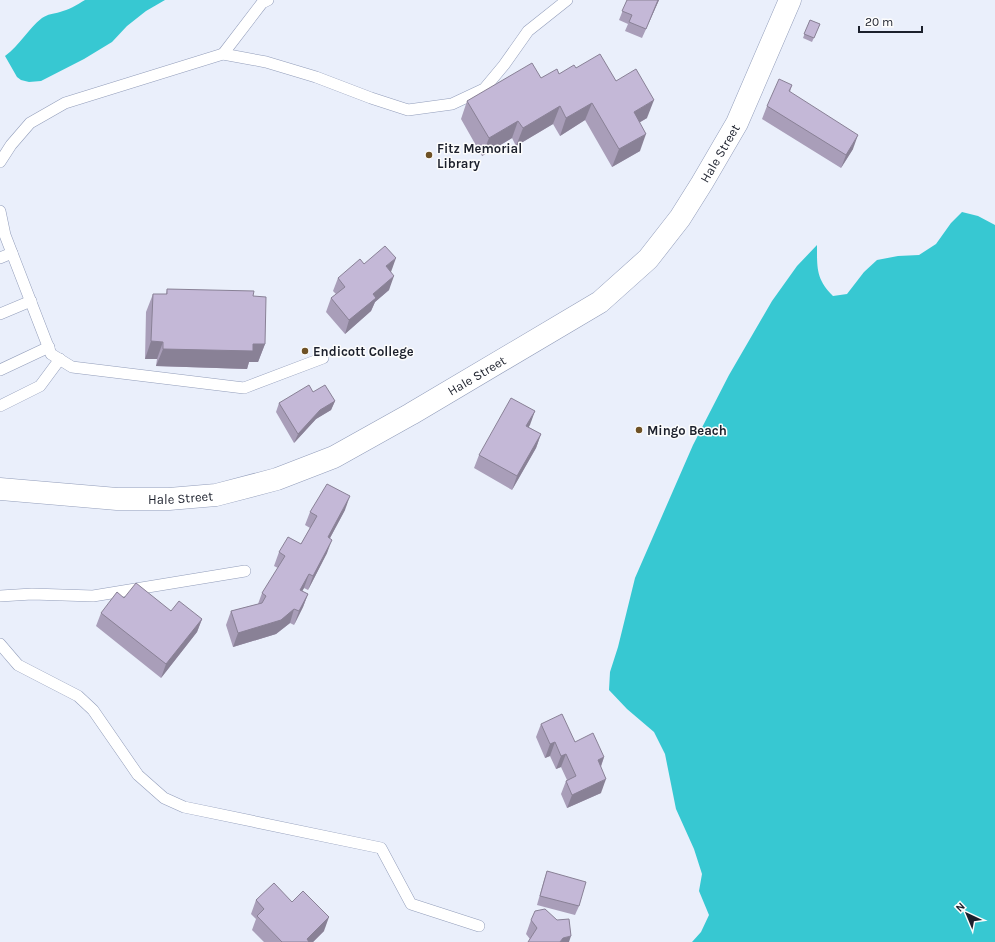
<svg xmlns="http://www.w3.org/2000/svg" width="995" height="942" viewBox="0 0 995 942" font-family="Karla,sans-serif">
	<rect width="100%" height="100%" fill="#eaeffb"/>
	<!-- water -->
	<g fill="#37c8d2">
		<path d="M85 0H165L146 11 127 26 112 42 84 59 41 81 29 82 21 80 17 77 5 56C20 45 28 29 42 18 48 14 53 14 60 12 68 10 77 5 85 0Z"/>
		<path d="M962 212 978 216 995 225V942H692L701 932 709 915 699 891 702 874 694 849 676 809 665 754 654 732 627 709 609 690 610 672 618 647 635 578 693 445 729 375 772 301 797 266 817 245C817 268 816 279 833 296L847 294 864 272 877 260 898 256 919 255 936 244 951 223Z"/>
	</g>
	<g fill="none" stroke-linecap="round" stroke-linejoin="round">
		<!-- lane casing -->
		<g stroke="#929dba" stroke-width="12">
			<g id="lane">
				<path d="M223 54 262 3 268 0"/>
				<path d="M0 162 11 145 30 123 65 103 223 54 266 62 316 77 371 98 408 110 452 104 484 89 504 65 528 31 567 0"/>
				<path d="M0 211 5 235 51 354 72 367 244 388 323 358"/>
				<path d="M0 258 12 253"/>
				<path d="M0 314 31 301"/>
				<path d="M0 370 49 347"/>
				<path d="M0 406 40 386 60 359"/>
				<path d="M0 596 32 594 93 596 245 571"/>
				<path d="M0 644 18 665 78 696 93 710 138 775 164 798 184 807 381 848 411 904 479 926"/>
			</g>
		</g>
		<!-- secondary casing -->
		<g stroke="#929dba" stroke-width="23">
			<g id="secondary">
				<path id="s1" d="M0 489 117 499H169L216 495 277 479 334 457 411 414 600 302 648 259 680 218 702 183 737 123 790 0"/>
			</g>
		</g>
		<!-- lane -->
		<use href="#lane" stroke="#fff" stroke-width="11"/>
		<!-- secondary -->
		<use href="#secondary" stroke="#fff" stroke-width="22"/>
	</g>
	<!-- wall -->
	<g fill="#a99eb9">
		<path d="M627 0H659L642 38 625 31 628 24 619 20Z"/>
		<path d="M810 20 820 24 812 42 803 38Z"/>
		<path d="M576 68 616 81 647 118 640 122V151L612 167 585 120 560 136 553 124 516 146 512 138 482 156 461 119 467 101 541 78 559 74Z"/>
		<path d="M792 85 790 92 853 149 841 168 762 119 767 106Z"/>
		<path d="M364 264 391 272 389 290 375 302 371 311 345 334 326 312 331 298 336 294 333 291 338 278Z"/>
		<path d="M167 289 253 296 265 344 258 362H249L247 369 156 366 157 359H145L146 312 153 294H166Z"/>
		<path d="M313 392 335 401 331 410 316 419 294 443 276 412 279 403Z"/>
		<path d="M535 411 528 427 541 434 536 448 512 490 474 468 479 455Z"/>
		<path d="M345 510 330 538 327 553 308 590 304 588 302 591 308 594 303 607 294 625 290 623 276 634 233 647 226 625 231 611 258 604 262 593 278 568 274 566 279 552 301 544 310 528 305 525 310 512Z"/>
		<path d="M124 598 171 611 202 619 197 632 161 678 96 626 101 613Z"/>
		<path d="M541 724 604 757 601 767V793L567 808 561 794 566 781 567 780 561 767 556 769 550 756 545 758 536 737Z"/>
		<path d="M547 871 579 906 575 915 537 905 544 880Z"/>
		<path d="M256 900 292 902 324 931 313 942H264L252 930 256 919 251 914Z"/>
		<path d="M531 920 569 942 530 939 526 934Z"/>
	</g>
	<!-- shaded-wall -->
	<g fill="#898196">
		<path d="M658 0H659L642 38 646 29Z"/>
		<path d="M654 100 647 118 627 130 634 112Z"/>
		<path d="M592 103 585 120 560 136 566 118Z"/>
		<path d="M560 106 553 124 516 146 523 128Z"/>
		<path d="M518 121 512 138 482 156 489 138Z"/>
		<path d="M646 134 640 151 612 167 619 149Z"/>
		<path d="M858 135 853 149 841 168 846 155Z"/>
		<path d="M396 258 391 272 381 280 386 266Z"/>
		<path d="M394 276 389 290 375 302 371 311 345 334 349 320 373 294Z"/>
		<path d="M151 341 163 342 157 359H145Z"/>
		<path d="M253 344H265L258 362H249L247 369 156 366 163 349Z"/>
		<path d="M335 401 331 410 316 419 294 443 298 434 320 410Z"/>
		<path d="M535 411 530 425 521 440 526 426Z"/>
		<path d="M541 434 536 448 512 490 517 476Z"/>
		<path d="M350 496 345 510 323 551 328 537Z"/>
		<path d="M332 540 327 553 308 590 313 576Z"/>
		<path d="M309 574 304 588 295 604 300 590Z"/>
		<path d="M308 594 303 607 294 625 299 611Z"/>
		<path d="M294 609 290 623 276 634 233 647 238 633Z"/>
		<path d="M202 619 197 632 161 678 166 664Z"/>
		<path d="M555 742 550 756 545 758 550 744Z"/>
		<path d="M566 754 561 767 556 769 561 756Z"/>
		<path d="M604 757 599 771 598 760Z"/>
		<path d="M606 779 601 793 567 808 572 795Z"/>
		<path d="M329 917 324 931 313 942H306L307 939Z"/>
		<path d="M571 936 569 942H560L563 938Z"/>
	</g>
	<!-- building -->
	<g fill="#c4b8d7" stroke="#898196">
		<path d="M627 0H658L646 29 629 22 632 15 622 11Z"/>
		<path d="M810 20 820 24 814 38 804 34Z"/>
		<path d="M600 54 616 81 636 69 654 100 634 112 646 134 619 149 592 103 566 118 560 106 523 128 518 121 489 138 467 101 532 63 541 78 557 69 559 74 574 65 576 68Z"/>
		<path d="M779 79 792 85 789 91 858 135 846 155 767 106Z"/>
		<path d="M385 246 396 258 386 266 394 276 373 294 376 298 349 320 331 298 345 287 338 278 360 259 364 264Z"/>
		<path d="M167 289 254 291 253 296 266 297 265 344H253V351L163 349V342L151 341 153 294H167Z"/>
		<path d="M309 385 313 392 325 385 335 401 320 410 298 434 279 403Z"/>
		<path d="M511 398 535 411 526 426 541 434 517 476 479 455Z"/>
		<path d="M327 484 350 496 328 537 332 540 313 576 309 574 300 590 308 594 299 611 294 609 281 620 238 633 231 611 262 603 266 596 262 593 285 556 279 552 288 537 301 544 317 516 310 512Z"/>
		<path d="M136 583 171 611 179 601 202 619 166 664 101 613 117 592 124 598Z"/>
		<path d="M562 714 575 742 593 733 604 757 598 760 606 779 572 795 566 781 576 776 566 754 561 756 555 742 550 744 541 724Z"/>
		<path d="M547 871 586 882 579 906 540 896Z"/>
		<path d="M274 883 292 902 303 891 329 917 307 939 309 942H282L257 916 264 909 256 900Z"/>
		<path d="M545 909 557 920 569 919 571 936 563 938 560 942H528L537 928 531 920 535 911Z"/>
	</g>
	<!-- markers -->
	<g fill="#6e5125" stroke="#fcfcfc" stroke-width="1.5">
		<circle cx="429" cy="155" r="4"/>
		<circle cx="305" cy="351" r="4"/>
		<circle cx="639" cy="430" r="4"/>
	</g>
	<g text-anchor="middle" dominant-baseline="central" stroke-width="3" stroke-linejoin="round" paint-order="stroke">
		<!-- poi labels -->
		<g font-size="13" font-weight="bold" fill="#1c202c" stroke="#fcfcfc" text-anchor="start">
			<text x="437" y="148">Fitz Memorial<tspan x="437" dy="15">Library</tspan></text>
			<text x="313" y="351">Endicott College</text>
			<text x="647" y="430">Mingo Beach</text>
		</g>
		<!-- street labels -->
		<g font-size="13" fill="#1c202c" stroke="#fcfcfc">
			<text stroke="none"><textPath href="#s1" startOffset="841">Hale Street</textPath></text>
			<text stroke="none"><textPath href="#s1" startOffset="505">Hale Street</textPath></text>
			<text stroke="none"><textPath href="#s1" startOffset="181">Hale Street</textPath></text>
		</g>
	</g>
	<!-- north arrow -->
	<g transform="translate(967 914) rotate(316)" stroke="#fcfcfc" stroke-width="3" paint-order="stroke">
	<path d="M0-3L7 15L0 10L-7 15Z" fill="#1c202c"/>
	<text y="-6" font-size="11" font-weight="bold" text-anchor="middle" fill="#1c202c">N</text>
	</g>
	<!-- scale -->
	<path d="M859 26v6h63v-6" fill="none" stroke="#1c202c" stroke-width="2"/>
	<text x="865" y="26" font-size="12" fill="#1c202c" stroke="#fcfcfc" stroke-width="3" paint-order="stroke">20 m</text>
</svg>
